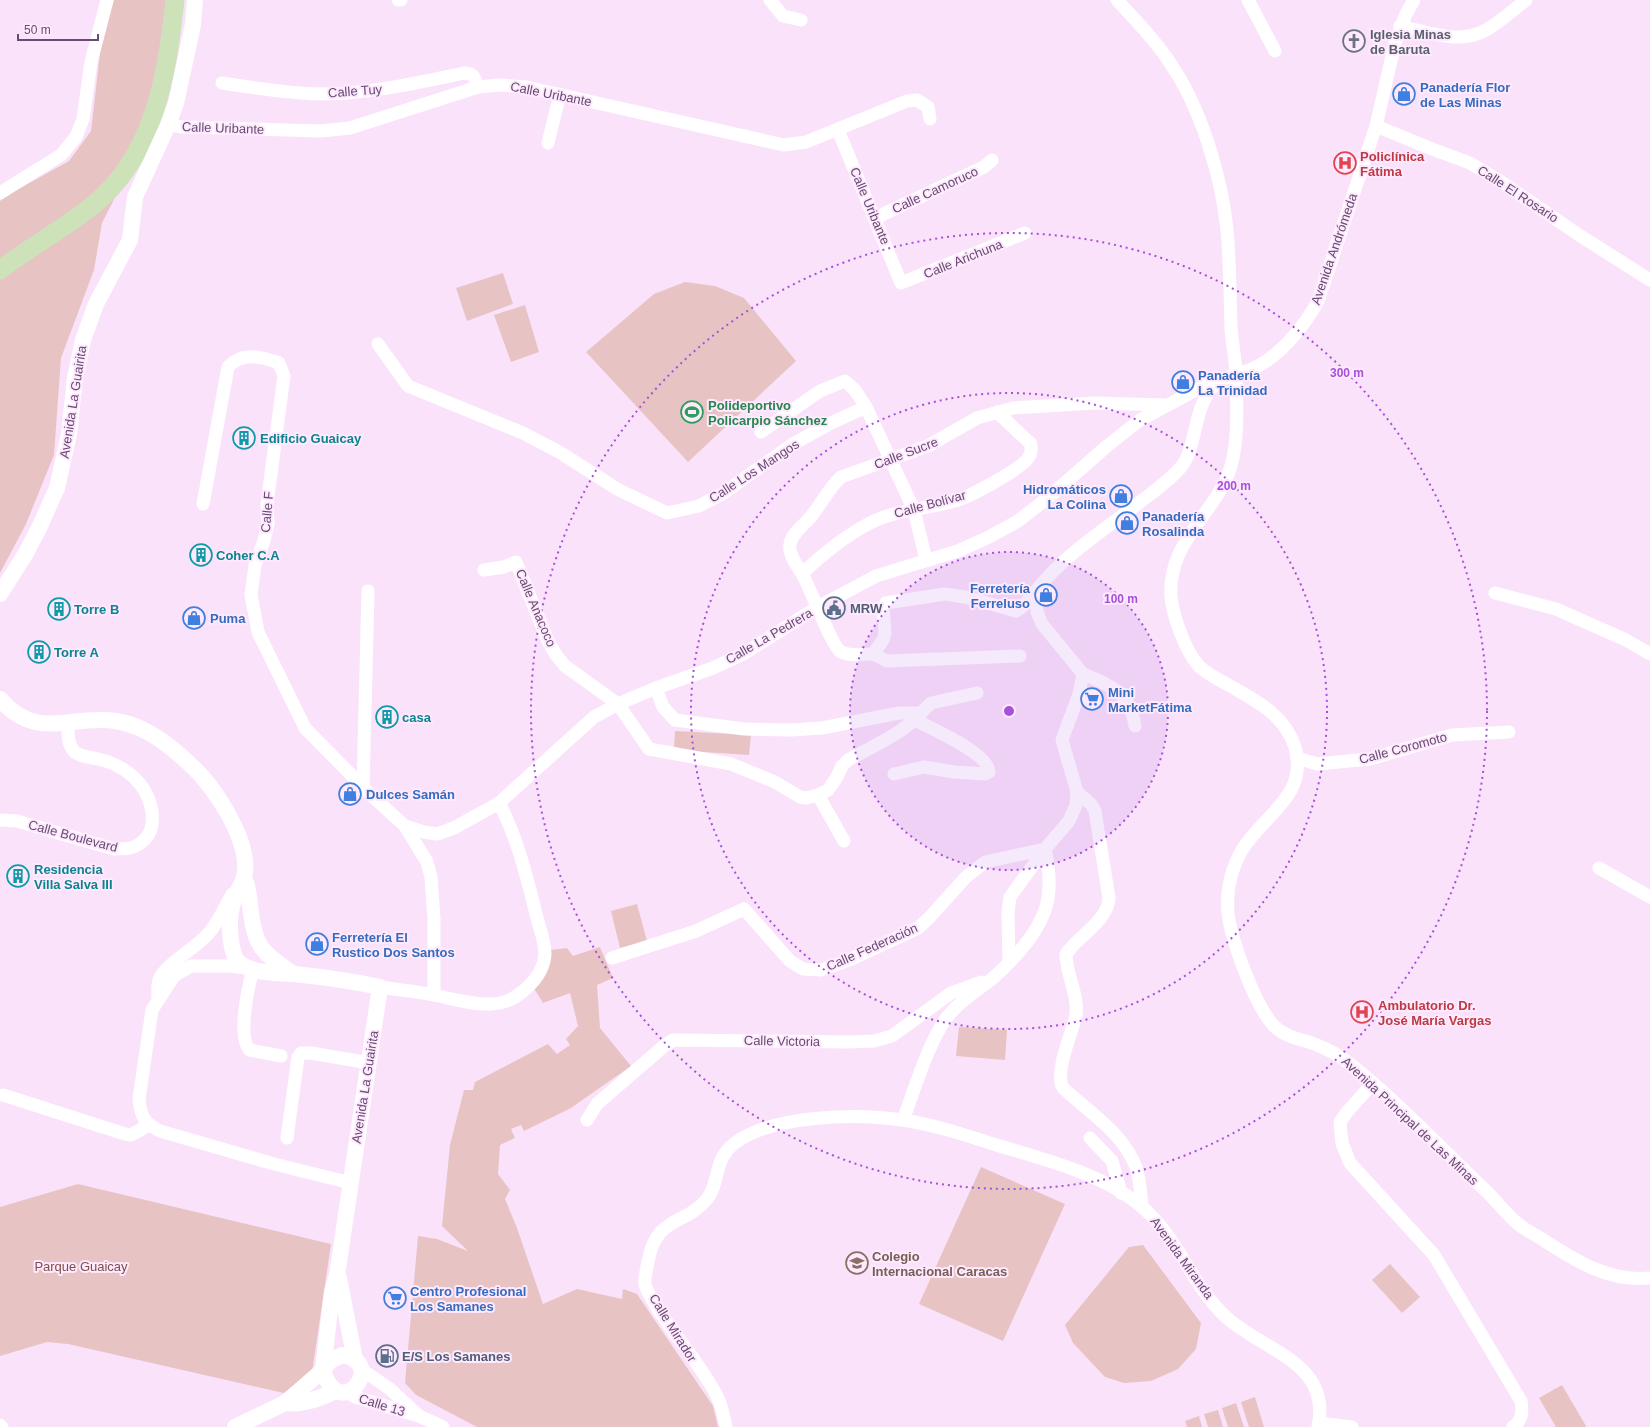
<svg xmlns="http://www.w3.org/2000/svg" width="1650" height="1427" viewBox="0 0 1650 1427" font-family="Helvetica,sans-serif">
	<rect width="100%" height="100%" fill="#fae3fa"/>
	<!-- green -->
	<g fill="#e7c3c4">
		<path d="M114 0H181L168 93 102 223 94 270 61 358 54 455 26 524 0 573V201L15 191 69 161 91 131 100 53Z"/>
		<path d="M503 273 513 304 467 321 456 288Z"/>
		<path d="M685 282 715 286 744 298 796 361 688 462 586 352 654 294Z"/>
		<path d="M525 305 539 352 511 362 494 315Z"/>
		<path d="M675 731 751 735 749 755 674 750Z"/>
		<path d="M637 904 647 941 620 948 611 911Z"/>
		<path d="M600 947 613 978 597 985 600 1028 631 1066 571 1108 524 1131 521 1125 511 1129 515 1138 500 1145 498 1174 510 1190 505 1199 517 1228 543 1304 577 1289 622 1299 623 1289 637 1294 713 1406 718 1427H477L416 1395 405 1383 418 1236 437 1239 468 1251 442 1226 450 1145 464 1090H473L475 1082 548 1044 557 1054 570 1045 566 1039 578 1026 570 993 543 1003 532 985 551 950 567 948 573 956Z"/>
		<path d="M959 1027 1007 1030 1005 1060 956 1056Z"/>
		<path d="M981 1167 1065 1204 1003 1341 919 1304Z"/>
		<path d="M78 1184 331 1244 312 1373 284 1393 68 1344 47 1342 0 1356V1207Z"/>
		<path d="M1143 1245 1201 1323 1196 1349 1178 1369 1151 1381 1124 1383 1105 1377 1073 1343 1065 1325 1129 1247Z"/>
		<path d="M1390 1264 1420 1297 1402 1313 1372 1280Z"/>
		<path d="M1562 1385 1586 1426 1585 1427H1556L1539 1398Z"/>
		<path d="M1255 1397 1264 1427H1249L1241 1402Z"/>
		<path d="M1236 1403 1244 1427H1228L1222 1408Z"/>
		<path d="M1218 1410 1223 1427H1208L1204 1414Z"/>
		<path d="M1199 1416 1202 1427H1187L1185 1421Z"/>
	</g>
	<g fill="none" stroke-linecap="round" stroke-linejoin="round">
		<!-- river -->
		<path stroke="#cde2b9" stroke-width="19" d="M0 270C30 247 63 229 92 206 155 156 167 74 175 0"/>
		<!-- minor -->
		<g stroke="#fff" stroke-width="13">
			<path d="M398 0H401"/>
			<path d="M770 0 783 16 801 20"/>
			<path d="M1117 0C1137 22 1158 43 1174 69 1202 112 1222 179 1227 230 1230 263 1230 295 1231 328 1232 344 1236 360 1236 377 1237 403 1238 432 1233 458 1223 510 1167 537 1171 597 1173 616 1185 650 1198 665 1205 673 1216 678 1225 683 1254 700 1284 713 1295 747 1309 796 1263 815 1242 850 1231 869 1226 891 1228 913 1231 940 1255 1005 1273 1025 1285 1038 1302 1039 1317 1045 1327 1049 1337 1054 1346 1061 1395 1099 1438 1145 1483 1188 1495 1199 1505 1213 1517 1223 1525 1230 1536 1235 1545 1241 1577 1262 1610 1282 1650 1278"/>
			<path d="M1248 0 1275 51"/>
			<path d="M1400 26C1427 32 1460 45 1486 30 1500 22 1513 10 1526 0"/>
			<path d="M222 83C254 88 287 93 319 94 369 94 416 83 464 73 474 73 475 78 478 87"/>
			<path d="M168 125 183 127 321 131 350 128 478 87 499 85 526 87 784 145 806 142 907 101 917 100 928 107 930 119"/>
			<path d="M1376 126 1432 149 1470 163 1500 181 1579 235 1650 280"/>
			<path d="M838 130 901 283 1025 233"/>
			<path d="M548 143 560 94"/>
			<path d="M0 193 61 155 76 137 83 119 91 62 107 0"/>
			<path d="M875 218 984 167 992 160"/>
			<path d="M378 344 408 386 523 433 561 453 617 489 667 513 699 506 722 494 793 444 831 423 866 407 914 510 926 560"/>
			<path d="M761 432 820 391 845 381 855 390 866 407"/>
			<path d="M203 504 228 367C242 351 262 357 279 363L284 376 267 504 268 524 264 541 255 565 251 595 258 632 305 728 371 795 405 826 427 862 431 877 434 919V995"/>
			<path d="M484 570 504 567 516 562 548 641 556 655 565 666 618 704 649 749 731 764 775 782 800 797 806 798 818 795 828 790 837 777 842 766 848 760C871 747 904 733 921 713"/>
			<path d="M802 574C820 556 848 534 870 523 897 509 929 509 958 500 972 495 1025 468 1030 455 1032 451 1031 448 1031 444L997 412"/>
			<path d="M1036 591 1022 607 1016 611 965 597 945 594 886 603 883 607 885 633 883 640 873 654C864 654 848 657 840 651 831 645 810 586 801 572 796 564 788 554 790 544 792 532 806 524 813 514 823 501 829 488 841 477L928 446 977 418 1013 408 1095 403 1166 405"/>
			<path d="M1495 593 1556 609 1626 640 1650 654"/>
			<path d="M873 654 887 661 1020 656"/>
			<path d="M1083 674C1112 686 1130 692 1135 726"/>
			<path d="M656 688 663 707 675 720 744 729 791 730 822 728 899 713H921L931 703 977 693"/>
			<path d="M1297 758 1317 764 1370 759 1452 735 1509 732"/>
			<path d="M894 774 924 767 954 772 985 774 989 772C989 753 930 728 915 720"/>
			<path d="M363 787 368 591"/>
			<path d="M1077 792 1091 804 1095 811 1109 898C1108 921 1078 936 1066 954 1066 974 1079 996 1076 1015 1072 1033 1054 1073 1063 1088 1089 1112 1125 1134 1137 1170 1140 1182 1141 1194 1142 1207"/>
			<path d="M818 795 844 841"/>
			<path d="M0 820 17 821 114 849C127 849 136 849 145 839 153 832 153 821 152 811 147 783 125 765 98 759 90 757 78 757 73 750 67 742 68 732 68 723"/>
			<path d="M405 826 424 832 437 834 454 828 499 803 594 717 618 704 656 688 713 668 743 654 818 607 876 576 958 551 989 537 1018 521 1049 497 1107 446 1140 420 1205 385 1218 382"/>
			<path d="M1599 868 1650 897"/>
			<path d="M612 958 696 931 744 909 790 961 803 969 821 970 849 960 918 928 929 918 966 877 985 862 1045 849"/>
			<path d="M1009 962 1008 913 1010 897 1045 849"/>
			<path d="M248 968 229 966H191L174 976 152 1010 139 1099C141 1117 144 1123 160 1131L274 1164 351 1183"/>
			<path d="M253 970C248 987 237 1038 250 1050L281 1056"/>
			<path d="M380 987C398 990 417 991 434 995 453 999 472 1005 492 1004 515 1004 544 978 545 954 545 942 540 929 537 918 527 878 518 839 499 803"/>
			<path d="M158 999C158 993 157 986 159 980 165 964 195 949 208 934 218 923 225 907 232 894"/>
			<path d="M1373 1083 1347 1112 1340 1122 1342 1143 1350 1163 1434 1255 1521 1401C1523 1412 1522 1421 1513 1427"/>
			<path d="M3 1095 125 1134 131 1135 149 1125"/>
			<path d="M587 1120 597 1104 664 1046 673 1040 848 1042 874 1041 892 1036 951 993 981 982"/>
			<path d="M903 1120C915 1089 928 1042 948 1016 960 1001 976 991 992 979 1001 971 1010 962 1018 953 1048 919 1055 894 1045 849L1069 821 1076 805 1077 792 1062 740 1079 694 1083 674 1042 624 1037 612 1036 591C1064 554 1109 527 1144 499 1157 489 1171 479 1181 467 1198 446 1192 406 1216 384 1225 376 1238 374 1249 370 1277 360 1304 327 1318 301L1376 126 1395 43 1406 14 1414 0"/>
			<path d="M287 1138 298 1057 301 1053H311L369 1063"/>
			<path d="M1090 1138 1112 1161 1121 1193"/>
			<path d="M361 1369 390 1389 419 1416"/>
			<path d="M347 1392 355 1397 419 1416 443 1427"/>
			<path d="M1319 1423 1352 1427"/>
			<path d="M0 1425 2 1427"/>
			<path d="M726 1427C724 1417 722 1406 717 1396 705 1372 682 1344 666 1321 660 1312 647 1294 645 1284 644 1278 647 1268 648 1262 656 1215 685 1226 707 1199 720 1183 713 1159 735 1143 772 1115 857 1113 902 1120 931 1124 962 1134 990 1143 1039 1158 1103 1173 1142 1207 1178 1237 1192 1286 1226 1317 1263 1351 1332 1362 1318 1427"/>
		</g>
		<!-- tertiary -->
		<g stroke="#fff" stroke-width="16">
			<path d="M0 594 26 553 40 526 57 488 69 434 75 378 83 340 96 304 130 240 135 197 168 125 176 103 193 25 195 0"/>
			<path d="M0 699C36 742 72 714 116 721 148 726 173 748 195 769 216 790 242 831 245 861 247 879 240 884 234 900 228 915 229 942 235 957 237 963 246 967 251 969 264 974 280 973 294 974 323 977 352 981 380 987L337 1275 332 1292 323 1370 285 1403 235 1427"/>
			<path d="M245 880C250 891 249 901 251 913 255 950 266 954 293 974"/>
			<path d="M339 1278 355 1360"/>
			<path d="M343 1355C388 1363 339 1425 323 1370L331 1360Z"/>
			<path d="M285 1403C303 1405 319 1399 335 1391"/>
		</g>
	</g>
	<!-- distance rings -->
	<circle cx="1009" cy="711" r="159" fill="#a650dc" fill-opacity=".12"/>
	<g fill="none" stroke="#a650dc" stroke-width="2" stroke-dasharray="2 4">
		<circle cx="1009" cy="711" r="159"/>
		<circle cx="1009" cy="711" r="318"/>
		<circle cx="1009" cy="711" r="478"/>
	</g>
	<!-- icons -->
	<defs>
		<g id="church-ring" transform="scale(1.15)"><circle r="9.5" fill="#fee9fe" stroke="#6b7280" stroke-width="1.5"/><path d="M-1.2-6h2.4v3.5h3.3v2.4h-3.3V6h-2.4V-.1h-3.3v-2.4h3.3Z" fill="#6b7280"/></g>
		<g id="shop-ring" transform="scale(1.15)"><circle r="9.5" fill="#fee9fe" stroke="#3f7fe0" stroke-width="1.5"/><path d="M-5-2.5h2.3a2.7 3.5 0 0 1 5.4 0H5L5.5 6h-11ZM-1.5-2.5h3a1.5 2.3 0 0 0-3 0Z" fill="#3f7fe0"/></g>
		<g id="hospital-ring" transform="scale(1.15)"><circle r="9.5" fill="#fee9fe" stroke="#e0444e" stroke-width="1.5"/><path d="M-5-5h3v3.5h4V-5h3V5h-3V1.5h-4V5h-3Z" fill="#e0444e"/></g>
		<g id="stadium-ring" transform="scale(1.15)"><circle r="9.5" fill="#fee9fe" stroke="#2e9e5b" stroke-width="1.5"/><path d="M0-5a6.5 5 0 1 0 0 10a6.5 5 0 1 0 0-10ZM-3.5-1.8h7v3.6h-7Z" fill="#2e9e5b"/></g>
		<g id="building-ring" transform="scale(1.15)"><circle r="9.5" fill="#fee9fe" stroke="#0f9aa8" stroke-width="1.5"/><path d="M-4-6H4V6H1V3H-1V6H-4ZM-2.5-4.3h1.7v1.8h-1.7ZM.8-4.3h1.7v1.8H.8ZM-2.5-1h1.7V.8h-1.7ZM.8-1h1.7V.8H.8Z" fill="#0f9aa8"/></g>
		<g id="civic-ring" transform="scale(1.15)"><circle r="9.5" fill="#fee9fe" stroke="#5c6f8a" stroke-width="1.5"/><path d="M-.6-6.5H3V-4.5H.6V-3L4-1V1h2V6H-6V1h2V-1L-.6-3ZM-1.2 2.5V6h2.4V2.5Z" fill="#5c6f8a"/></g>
		<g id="supermarket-ring" transform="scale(1.15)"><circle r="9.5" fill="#fee9fe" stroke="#3f7fe0" stroke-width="1.5"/><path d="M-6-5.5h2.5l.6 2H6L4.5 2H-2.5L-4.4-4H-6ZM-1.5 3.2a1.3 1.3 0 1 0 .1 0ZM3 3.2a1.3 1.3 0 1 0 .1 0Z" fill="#3f7fe0"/></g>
		<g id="school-ring" transform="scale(1.15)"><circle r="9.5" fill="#fee9fe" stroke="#8d6e63" stroke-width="1.5"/><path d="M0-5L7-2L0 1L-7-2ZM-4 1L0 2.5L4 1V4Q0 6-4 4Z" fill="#8d6e63"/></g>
		<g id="fuel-ring" transform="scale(1.15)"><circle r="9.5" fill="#fee9fe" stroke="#5c6f8a" stroke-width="1.5"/><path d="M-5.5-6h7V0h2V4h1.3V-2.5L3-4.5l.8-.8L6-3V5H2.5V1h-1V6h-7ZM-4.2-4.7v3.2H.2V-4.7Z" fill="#5c6f8a"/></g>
	</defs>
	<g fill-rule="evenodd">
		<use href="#church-ring" x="1354" y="41"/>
		<use href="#shop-ring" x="1404" y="94"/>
		<use href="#hospital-ring" x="1345" y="163"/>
		<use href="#shop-ring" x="1183" y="382"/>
		<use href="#stadium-ring" x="692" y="412"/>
		<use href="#building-ring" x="244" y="438"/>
		<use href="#shop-ring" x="1121" y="496"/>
		<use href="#shop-ring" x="1127" y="523"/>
		<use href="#building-ring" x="201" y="555"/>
		<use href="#shop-ring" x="1046" y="595"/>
		<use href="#civic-ring" x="834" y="608"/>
		<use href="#building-ring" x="59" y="609"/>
		<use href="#shop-ring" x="194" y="618"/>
		<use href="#building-ring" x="39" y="652"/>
		<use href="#supermarket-ring" x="1092" y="699"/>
		<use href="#building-ring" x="387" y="717"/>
		<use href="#shop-ring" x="350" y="794"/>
		<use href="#building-ring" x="18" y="876"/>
		<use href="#shop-ring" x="317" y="944"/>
		<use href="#hospital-ring" x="1362" y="1012"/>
		<use href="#school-ring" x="857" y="1263"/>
		<use href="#supermarket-ring" x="395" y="1298"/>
		<use href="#fuel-ring" x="387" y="1356"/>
	</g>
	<g text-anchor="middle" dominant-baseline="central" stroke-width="4" stroke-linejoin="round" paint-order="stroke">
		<!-- worship labels -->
		<g font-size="13" font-weight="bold" fill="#5b616d" stroke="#fee9fe" text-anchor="start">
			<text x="1370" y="34">Iglesia Minas<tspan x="1370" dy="15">de Baruta</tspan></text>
		</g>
		<!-- shop labels -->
		<g font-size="13" font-weight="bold" fill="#366cbe" stroke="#fee9fe" text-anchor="start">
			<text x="1420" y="87">Panadería Flor<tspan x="1420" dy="15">de Las Minas</tspan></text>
			<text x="1198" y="375">Panadería<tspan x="1198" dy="15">La Trinidad</tspan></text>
			<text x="1106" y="489" text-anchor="end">Hidromáticos<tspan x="1106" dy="15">La Colina</tspan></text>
			<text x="1142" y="516">Panadería<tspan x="1142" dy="15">Rosalinda</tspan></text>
			<text x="1030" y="588" text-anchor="end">Ferretería<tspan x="1030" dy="15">Ferreluso</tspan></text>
			<text x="210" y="618">Puma</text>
			<text x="1108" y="692">Mini<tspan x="1108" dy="15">MarketFátima</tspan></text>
			<text x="366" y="794">Dulces Samán</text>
			<text x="332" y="937">Ferretería El<tspan x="332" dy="15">Rustico Dos Santos</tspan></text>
			<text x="410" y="1291">Centro Profesional<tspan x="410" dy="15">Los Samanes</tspan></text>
		</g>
		<!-- street labels -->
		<g font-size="13" fill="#674b71" stroke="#fee9fe">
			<text transform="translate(355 91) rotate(-4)">Calle Tuy</text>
			<text transform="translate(551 94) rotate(11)">Calle Uribante</text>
			<text transform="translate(223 128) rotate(2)">Calle Uribante</text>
			<text transform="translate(935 190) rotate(-25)">Calle Camoruco</text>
			<text transform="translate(1518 194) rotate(33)">Calle El Rosario</text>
			<text transform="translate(870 206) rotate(67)">Calle Uribante</text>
			<text transform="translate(1334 249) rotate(-71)">Avenida Andrómeda</text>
			<text transform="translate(963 259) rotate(-22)">Calle Arichuna</text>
			<text transform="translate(73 402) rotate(-81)">Avenida La Guairita</text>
			<text transform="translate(906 453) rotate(-21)">Calle Sucre</text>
			<text transform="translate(754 471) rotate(-33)">Calle Los Mangos</text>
			<text transform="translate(930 504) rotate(-15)">Calle Bolívar</text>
			<text transform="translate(267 512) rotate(-85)">Calle F</text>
			<text transform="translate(536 608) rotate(67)">Calle Anacoco</text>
			<text transform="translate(769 636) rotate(-30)">Calle La Pedrera</text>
			<text transform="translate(1403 748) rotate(-15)">Calle Coromoto</text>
			<text transform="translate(73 836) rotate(15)">Calle Boulevard</text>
			<text transform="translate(872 947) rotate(-24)">Calle Federación</text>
			<text transform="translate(782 1041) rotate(1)">Calle Victoria</text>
			<text transform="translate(365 1087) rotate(-81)">Avenida La Guairita</text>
			<text transform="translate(1410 1121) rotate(43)">Avenida Principal de Las Minas</text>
			<text transform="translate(1182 1258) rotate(54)">Avenida Miranda</text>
			<text transform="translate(673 1328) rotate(58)">Calle Mirador</text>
			<text transform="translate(382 1405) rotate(17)">Calle 13</text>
		</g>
		<!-- health labels -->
		<g font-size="13" font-weight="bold" fill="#be3a42" stroke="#fee9fe" text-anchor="start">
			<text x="1360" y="156">Policlínica<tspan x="1360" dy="15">Fátima</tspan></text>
			<text x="1378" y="1005">Ambulatorio Dr.<tspan x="1378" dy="15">José María Vargas</tspan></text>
		</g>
		<!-- leisure labels -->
		<g font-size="13" font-weight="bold" fill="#27864d" stroke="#fee9fe" text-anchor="start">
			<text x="708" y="405">Polideportivo<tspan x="708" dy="15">Policarpio Sánchez</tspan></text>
		</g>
		<!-- culture labels -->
		<g font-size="13" font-weight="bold" fill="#0d838f" stroke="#fee9fe" text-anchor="start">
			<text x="260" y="438">Edificio Guaicay</text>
			<text x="216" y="555">Coher C.A</text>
			<text x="74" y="609">Torre B</text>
			<text x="54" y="652">Torre A</text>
			<text x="402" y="717">casa</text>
			<text x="34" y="869">Residencia<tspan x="34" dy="15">Villa Salva III</tspan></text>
		</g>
		<!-- service labels -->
		<g font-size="13" font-weight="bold" fill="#4e5e75" stroke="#fee9fe" text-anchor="start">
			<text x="850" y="608">MRW</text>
			<text x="402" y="1356">E/S Los Samanes</text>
		</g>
		<!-- education labels -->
		<g font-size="13" font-weight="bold" fill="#785e54" stroke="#fee9fe" text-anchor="start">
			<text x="872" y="1256">Colegio<tspan x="872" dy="15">Internacional Caracas</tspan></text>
		</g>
		<!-- park labels -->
		<g font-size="13" fill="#814f4a" stroke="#fee9fe">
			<text x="81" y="1266">Parque Guaicay</text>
		</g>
	</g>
	<circle cx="1009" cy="711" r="6" fill="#a650dc" stroke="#fee9fe" stroke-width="2"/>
	<g font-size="12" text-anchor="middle" font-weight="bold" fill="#a650dc" stroke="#fee9fe" stroke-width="4" stroke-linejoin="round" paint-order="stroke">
		<text x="1347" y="377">300 m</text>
		<text x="1234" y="490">200 m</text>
		<text x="1121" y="603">100 m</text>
	</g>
	<!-- scale -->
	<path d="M18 34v6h80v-6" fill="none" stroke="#674b71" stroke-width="2"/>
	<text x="24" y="34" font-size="12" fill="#674b71" stroke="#fee9fe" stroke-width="3" paint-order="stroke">50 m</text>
</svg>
